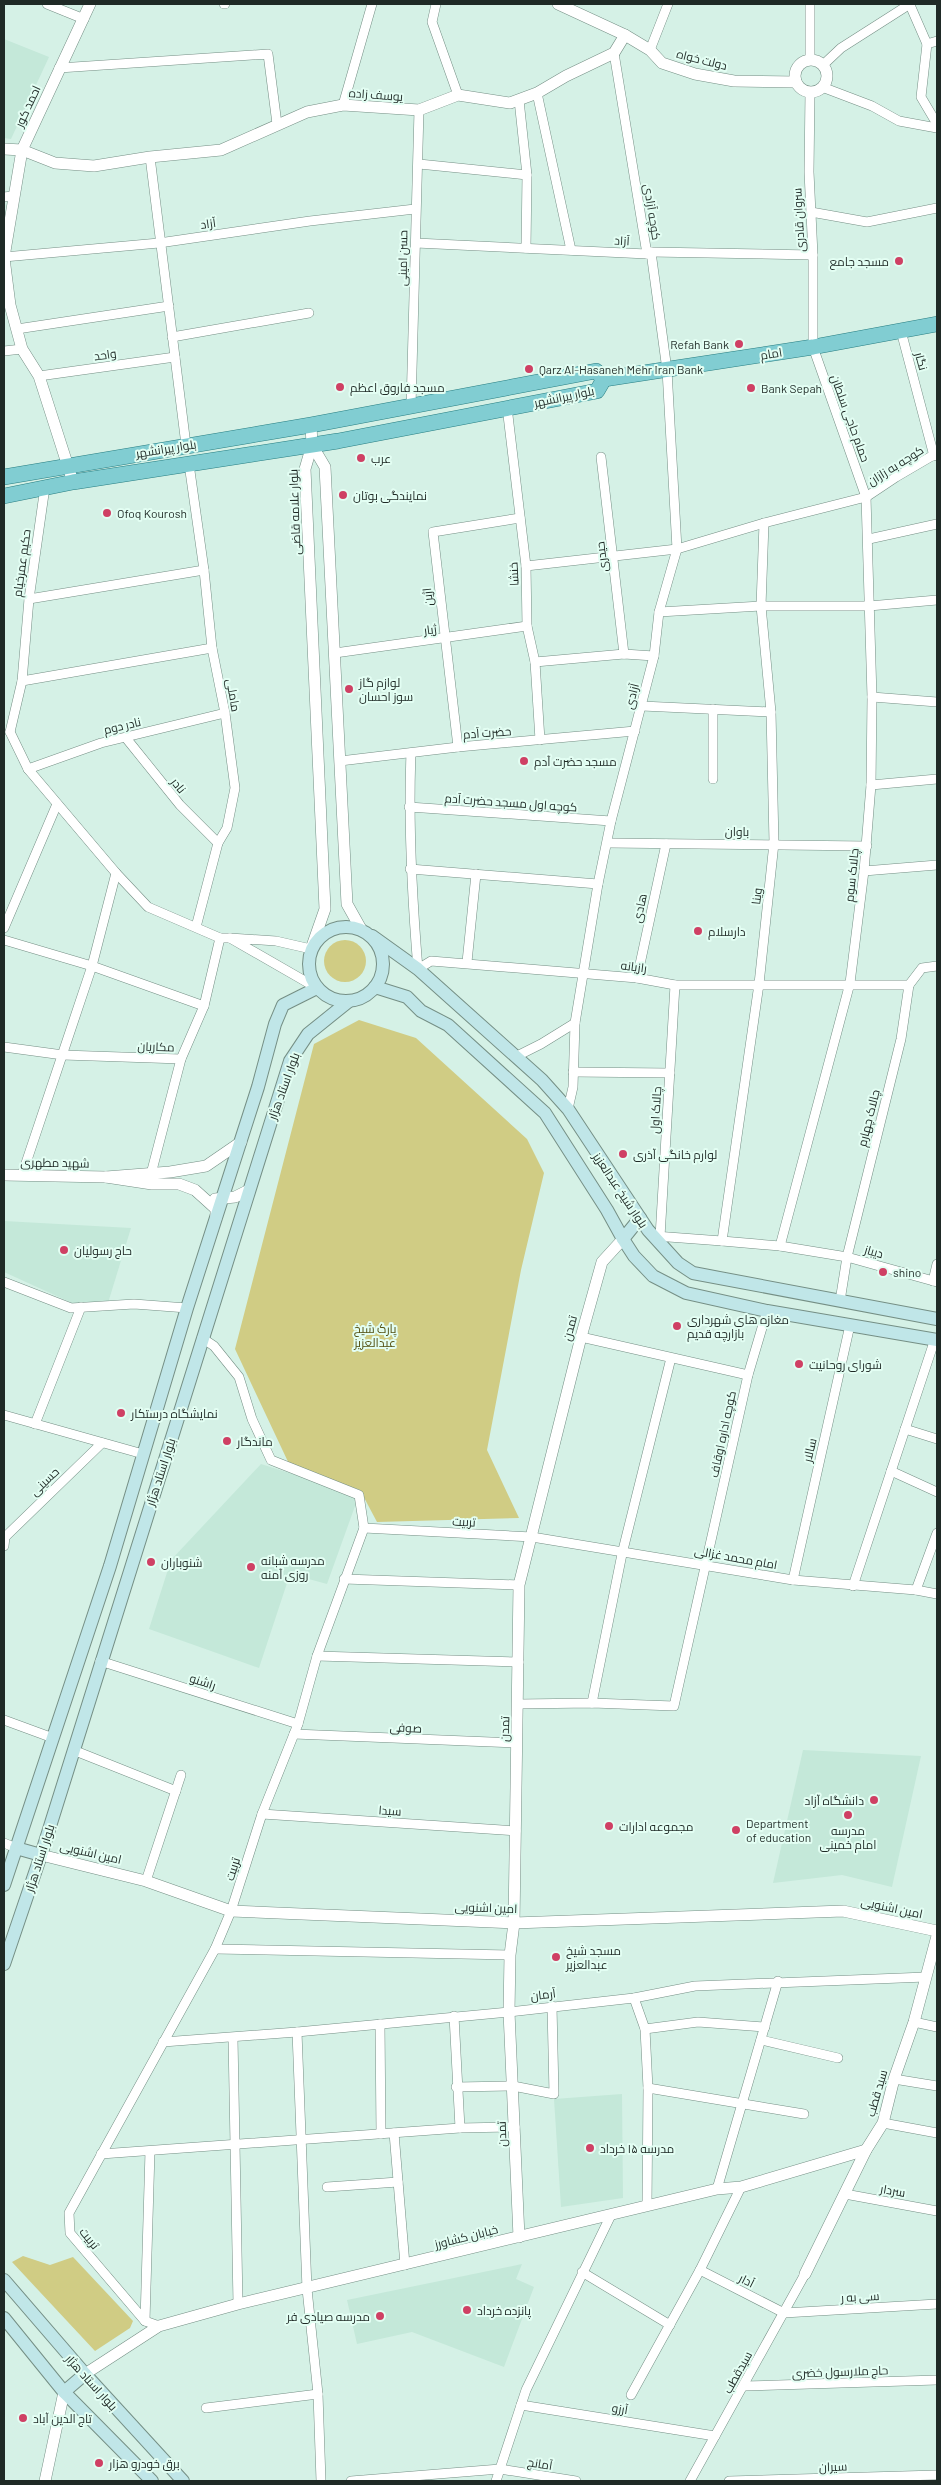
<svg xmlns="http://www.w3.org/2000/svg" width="941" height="2485" viewBox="0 0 941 2485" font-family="Barlow,Cairo,sans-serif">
	<rect width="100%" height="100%" fill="#d5f1e6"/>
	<!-- built -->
	<g fill="#c4e8d9">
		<path d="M4 39 49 57 11 139 4 138Z"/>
		<path d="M4 1221 131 1228 108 1303H72L4 1272Z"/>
		<path d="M261 1464 359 1495 327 1584 290 1574 259 1668 149 1629 171 1560Z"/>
		<path d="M803 1750 921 1756 892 1887 842 1875 773 1883Z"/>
		<path d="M622 2094 623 2198 561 2207 554 2099Z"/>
		<path d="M522 2264 516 2279 534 2287 504 2367 412 2332 357 2344 347 2300Z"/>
	</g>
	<!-- green -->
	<g fill="#d0cc84">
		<circle cx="345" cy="961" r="21"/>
		<path d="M359 1020 416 1038 527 1139 544 1173 521 1270 487 1450 519 1518 377 1522 360 1490 290 1466 235 1349 314 1044Z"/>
		<path d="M23 2256 50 2265 73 2257 133 2321 130 2328 95 2351 12 2262Z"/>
	</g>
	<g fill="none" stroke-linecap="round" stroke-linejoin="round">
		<!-- minor casing -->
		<g stroke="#758f85" stroke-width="10">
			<g id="minor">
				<path d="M47 4 84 19"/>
				<path d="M224 4H225"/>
				<path d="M436 4 432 22 458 95"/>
				<path d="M910 5 927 44 937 41"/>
				<path d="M927 44 921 97 937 124"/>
				<path d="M650 50 668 4"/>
				<path d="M810 59V4"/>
				<path d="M823 65 841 48 910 4"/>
				<path d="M59 68 268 54 277 124"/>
				<path d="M822 87 872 106 899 121 937 128"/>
				<path d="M537 93 571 250"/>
				<path d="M519 100 527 175 526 248"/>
				<path d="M343 105 372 4"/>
				<path d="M150 157 186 445"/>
				<path d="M419 164 527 175"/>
				<path d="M4 197 12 196"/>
				<path d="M811 212 867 222 937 208"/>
				<path d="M416 243 647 254"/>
				<path d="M651 252 813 255"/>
				<path d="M4 257 159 243 310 221 415 209"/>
				<path d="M17 329 169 306"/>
				<path d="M901 331 934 456"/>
				<path d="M172 337 309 313"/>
				<path d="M4 351 22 349"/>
				<path d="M39 376 175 357"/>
				<path d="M411 407 419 110"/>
				<path d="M507 407 526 566 527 626 535 662 540 740"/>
				<path d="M601 457 624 654"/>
				<path d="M189 464 204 570 212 648 225 713 235 788 227 828 218 843 196 927"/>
				<path d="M764 523 761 606 771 712 774 843 759 984 722 1241 780 1246 847 1257 901 1039 909 985"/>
				<path d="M869 539 937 524"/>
				<path d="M526 566 677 549 764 523 866 497 896 477 937 453"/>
				<path d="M29 599 204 570"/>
				<path d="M659 612 761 606H869L937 600"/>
				<path d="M335 653 527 626"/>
				<path d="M535 662 624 654 654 656"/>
				<path d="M22 681 212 648"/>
				<path d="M872 697 937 702"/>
				<path d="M642 706 771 712"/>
				<path d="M713 709V779"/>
				<path d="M10 732 28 769 116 873 148 907 220 938H230"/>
				<path d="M10 732 22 681 29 599 45 487"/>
				<path d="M126 738 180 805 218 843"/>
				<path d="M458 747 433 532 520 518"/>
				<path d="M411 753C408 826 412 897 418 969L431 961 637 978 675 985H909L922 968 937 966"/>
				<path d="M340 761 458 747 635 731"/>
				<path d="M28 769 101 743 225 713"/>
				<path d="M871 785 937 779"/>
				<path d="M409 807 611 821"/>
				<path d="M608 843 867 846"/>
				<path d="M410 869 598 884"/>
				<path d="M864 871 937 865"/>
				<path d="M4 928 57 804"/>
				<path d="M4 940 92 966 204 1006"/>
				<path d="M311 949 276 941 230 938 317 988"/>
				<path d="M467 962 476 874"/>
				<path d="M637 978 666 844"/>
				<path d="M4 1047 63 1055 181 1059 204 1006 220 938"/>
				<path d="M515 1057 541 1044 575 1023"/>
				<path d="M573 1072 670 1073"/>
				<path d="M568 1109 573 1087 575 1023 598 884 611 821 654 656 659 612 677 549 667 370 651 252 647 254 614 53"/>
				<path d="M151 1174 181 1059"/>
				<path d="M22 1175 92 966 116 873"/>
				<path d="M655 1236 722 1241"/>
				<path d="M660 1237 675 985"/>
				<path d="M780 1246 850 983 864 871 871 785 872 697 866 497 813 347V255L809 172 810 92"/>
				<path d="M933 1281 937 1264"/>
				<path d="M4 1282 71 1308 134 1304 187 1308"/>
				<path d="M840 1301 847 1257 937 1282"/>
				<path d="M581 1337 748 1375"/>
				<path d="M202 1338 214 1346 239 1377 252 1419 271 1460 359 1495 364 1528"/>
				<path d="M4 1415 143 1454"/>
				<path d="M35 1424 81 1307"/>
				<path d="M905 1429 937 1439"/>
				<path d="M891 1471 937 1492"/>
				<path d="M364 1528 532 1537 793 1580 916 1590 937 1594"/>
				<path d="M4 1538 102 1443"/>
				<path d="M4 1546 5 1537"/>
				<path d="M344 1579 519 1585"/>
				<path d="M793 1580 850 1325"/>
				<path d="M853 1586 935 1339"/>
				<path d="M916 1590 937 1533"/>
				<path d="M317 1656 519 1662"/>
				<path d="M100 1661 298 1724"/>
				<path d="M592 1703 622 1554 671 1358"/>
				<path d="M518 1704 592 1703 674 1706 748 1375 767 1311"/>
				<path d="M4 1720 53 1738"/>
				<path d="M294 1734 517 1743"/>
				<path d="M73 1750 176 1791"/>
				<path d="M262 1814 516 1831"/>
				<path d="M4 1843 16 1848"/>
				<path d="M146 1881 181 1775"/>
				<path d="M215 1949 510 1955"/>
				<path d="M634 1998 645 2029 648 2088 647 2206"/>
				<path d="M454 2016 460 2128"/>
				<path d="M914 2022 937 2027"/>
				<path d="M380 2024 381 2134"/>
				<path d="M645 2029 698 2022 765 2027"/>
				<path d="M297 2032 307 2289 318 2394 321 2481"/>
				<path d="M233 2038 238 2304"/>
				<path d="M761 2040 838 2058"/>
				<path d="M163 2042 297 2032 509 2012 634 1998 695 1986 926 1977"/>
				<path d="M894 2079 937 2086"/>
				<path d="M456 2087 513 2086 554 2094 552 2006"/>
				<path d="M648 2088 804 2114"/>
				<path d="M883 2123 937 2133"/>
				<path d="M394 2133 405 2265"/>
				<path d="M101 2154 460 2128 515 2127"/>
				<path d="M327 2187 398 2182"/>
				<path d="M717 2189 778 1981"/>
				<path d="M845 2194 937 2211"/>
				<path d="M700 2270 784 2313 937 2304"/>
				<path d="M582 2272 670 2325"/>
				<path d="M145 2321 150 2151"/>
				<path d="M159 2326 145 2321 70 2233 69 2213 215 1949 231 1911 262 1814 298 1724 317 1656 364 1528"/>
				<path d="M744 2386 937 2380"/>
				<path d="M631 2395 700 2270 741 2187"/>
				<path d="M521 2405 715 2436"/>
				<path d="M206 2408 318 2394"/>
				<path d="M351 2481 500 2469 576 2481"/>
				<path d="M496 2481 526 2390 611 2215"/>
				<path d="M690 2481 805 2274"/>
				<path d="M729 2481 937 2475"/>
			</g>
		</g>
		<!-- tertiary casing -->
		<g stroke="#758f85" stroke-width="12">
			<g id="tertiary">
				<path d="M558 4 625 35 650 50 662 63 695 74 734 81 796 82"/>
				<circle cx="811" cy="76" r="16"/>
				<path d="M4 149 22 150 55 163 94 166 150 157 221 150 307 112 343 105 419 110 458 95 510 103 537 93 566 76 614 53 625 35"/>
				<path d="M4 257 22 150 90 4"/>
				<path d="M4 258 10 305 22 349 39 376 73 482"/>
				<path d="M312 445 325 467 347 904 361 929"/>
				<path d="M311 949 325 909 305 469 312 445 311 425"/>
				<path d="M4 1175 106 1177"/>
				<path d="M215 1199 235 1197 249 1190"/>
				<path d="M216 1218V1209L195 1190 179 1184H152L106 1177 170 1172 206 1166 241 1142"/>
				<path d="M41 1855 146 1881 231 1911 514 1923 843 1911 937 1931"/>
				<path d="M519 2237 509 2012 510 1955 514 1923 519 1585 581 1337 602 1262 623 1239"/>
				<path d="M805 2274 866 2150 883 2123 894 2079 914 2022 937 1936"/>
				<path d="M85 2374 159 2326 238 2304 717 2189 741 2187 866 2150"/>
				<path d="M45 2481 64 2392"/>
			</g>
		</g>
		<!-- secondary casing -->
		<g stroke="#758f85" stroke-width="14">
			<g id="secondary">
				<circle cx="346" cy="964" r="37"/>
				<path d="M372 936 418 969 542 1080 568 1109 648 1230 678 1263 693 1273 937 1319"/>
				<path d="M375 987 407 997 421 1011 448 1025 545 1113 607 1210 623 1239 634 1256 653 1276 686 1293 767 1311 937 1340"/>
				<path d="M623 1239 640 1218"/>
				<path d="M16 1848 41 1855"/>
				<path d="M4 1885 110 1566 187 1308 258 1087 275 1024 283 1005 317 988"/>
				<path d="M4 1964 41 1855 290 1061 308 1034 349 1001"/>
				<path d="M4 2280 85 2374 183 2481"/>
				<path d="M4 2318 64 2392 152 2481"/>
				<path d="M64 2392 85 2374"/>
			</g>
		</g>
		<!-- primary casing -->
		<g stroke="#287e82" stroke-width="16">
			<g id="primary">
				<path d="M604 379 813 347 937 324"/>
				<path d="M4 477 311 425 596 371 604 379"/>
				<path d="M4 496 73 482 338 441 597 391 604 379"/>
			</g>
		</g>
		<!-- minor -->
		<use href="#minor" stroke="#fff" stroke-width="9"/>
		<!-- tertiary -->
		<use href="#tertiary" stroke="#fff" stroke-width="11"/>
		<!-- secondary -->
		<use href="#secondary" stroke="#c0e6e8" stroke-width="12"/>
		<!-- primary -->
		<use href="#primary" stroke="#81cdd2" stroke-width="15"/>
	</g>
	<!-- markers -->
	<g fill="#cf4064" stroke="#e3fef3" stroke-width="2">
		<circle cx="899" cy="261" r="5"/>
		<circle cx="739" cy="344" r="5"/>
		<circle cx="529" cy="369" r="5"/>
		<circle cx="340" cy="387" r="5"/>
		<circle cx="751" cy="388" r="5"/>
		<circle cx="361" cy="458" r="5"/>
		<circle cx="343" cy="495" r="5"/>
		<circle cx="107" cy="513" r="5"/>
		<circle cx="349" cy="689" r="5"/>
		<circle cx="524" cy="761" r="5"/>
		<circle cx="698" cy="931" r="5"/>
		<circle cx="623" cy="1154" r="5"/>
		<circle cx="64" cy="1250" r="5"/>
		<circle cx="883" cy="1272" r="5"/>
		<circle cx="677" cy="1326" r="5"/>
		<circle cx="799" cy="1364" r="5"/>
		<circle cx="121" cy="1413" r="5"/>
		<circle cx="227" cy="1441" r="5"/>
		<circle cx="151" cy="1562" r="5"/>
		<circle cx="251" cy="1567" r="5"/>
		<circle cx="874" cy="1800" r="5"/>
		<circle cx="848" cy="1815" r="5"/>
		<circle cx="609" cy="1826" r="5"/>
		<circle cx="736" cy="1830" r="5"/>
		<circle cx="556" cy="1957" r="5"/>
		<circle cx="590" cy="2148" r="5"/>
		<circle cx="467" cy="2310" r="5"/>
		<circle cx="380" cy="2316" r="5"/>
		<circle cx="23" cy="2418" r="5"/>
		<circle cx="99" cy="2463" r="5"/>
	</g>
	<g text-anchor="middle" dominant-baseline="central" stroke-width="4" stroke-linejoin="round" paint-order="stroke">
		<!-- street labels -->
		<g font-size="12" fill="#1f2a26" stroke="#e3fef3">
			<text transform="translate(702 59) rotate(14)">دولت خواه</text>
			<text transform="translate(376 94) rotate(4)">یوسف زاده</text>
			<text transform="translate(27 106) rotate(-65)">احمد کور</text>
			<text transform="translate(653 212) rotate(81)">کوچه آزادی</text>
			<text transform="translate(798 220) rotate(-93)">سروان قادری</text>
			<text transform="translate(208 223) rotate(-8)">آزاد</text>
			<text transform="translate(622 240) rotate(3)">آزاد</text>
			<text transform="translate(402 258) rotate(-89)">حسن امینی</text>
			<text transform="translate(771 353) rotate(-9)">امام</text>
			<text transform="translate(105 354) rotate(-8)">واحد</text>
			<text transform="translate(922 361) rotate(75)">نگار</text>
			<text transform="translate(564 396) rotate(-12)">بلوار پیرانشهر</text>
			<text transform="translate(851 418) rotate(70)">حمام حاجی سلطان</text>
			<text transform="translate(166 448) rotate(-9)">بلوار پیرانشهر</text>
			<text transform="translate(895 465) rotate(-32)">کوچه به زازان</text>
			<text transform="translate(294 512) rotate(-92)">بلوار علامه قاضی</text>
			<text transform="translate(601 557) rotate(-97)">حیدری</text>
			<text transform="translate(21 563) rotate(-82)">حکیم عمرخیام</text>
			<text transform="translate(513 574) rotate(-93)">خنشا</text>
			<text transform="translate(427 597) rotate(-96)">اژین</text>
			<text transform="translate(430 629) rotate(-7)">ژیار</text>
			<text transform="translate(234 695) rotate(80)">ماملی</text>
			<text transform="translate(631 696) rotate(-76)">آزادی</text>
			<text transform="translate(122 725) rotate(-13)">نادر دوم</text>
			<text transform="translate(487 732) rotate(-4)">حضرت آدم</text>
			<text transform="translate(179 785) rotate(52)">نادر</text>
			<text transform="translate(511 802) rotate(4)">کوچه اول مسجد حضرت آدم</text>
			<text x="737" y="831">باوان</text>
			<text transform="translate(851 875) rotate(-84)">چالاک سوم</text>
			<text transform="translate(756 896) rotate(-84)">وینا</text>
			<text transform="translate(639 908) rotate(-78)">هادی</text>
			<text transform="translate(634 966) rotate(7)">رازیانه</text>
			<text transform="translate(156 1046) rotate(2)">مکاریان</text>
			<text transform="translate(283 1086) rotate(-70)">بلوار استاد هژار</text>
			<text transform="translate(655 1110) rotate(-87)">چالاک اول</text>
			<text transform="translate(868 1118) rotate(-76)">چالاک چهارم</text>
			<text transform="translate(55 1162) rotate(1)">شهید مطهری</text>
			<text transform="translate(621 1190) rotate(56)">بلوار شیخ عبدالعزیز</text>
			<text transform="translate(874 1251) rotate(16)">دیباز</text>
			<text transform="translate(569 1328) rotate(-75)">تمدن</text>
			<text transform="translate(722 1434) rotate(-78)">کوچه اداره اوقاف</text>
			<text transform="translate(809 1450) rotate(-77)">سالار</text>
			<text transform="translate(160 1472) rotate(-72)">بلوار استاد هژار</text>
			<text transform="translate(44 1481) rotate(-44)">حسینی</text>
			<text transform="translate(464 1521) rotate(3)">تربیت</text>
			<text transform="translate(736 1557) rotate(10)">امام محمد غزالی</text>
			<text transform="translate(203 1681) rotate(18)">راشنو</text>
			<text transform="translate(406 1727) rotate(3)">صوفی</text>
			<text transform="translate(504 1729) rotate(-88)">تمدن</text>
			<text transform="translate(390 1810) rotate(4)">سیدا</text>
			<text transform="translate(91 1852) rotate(13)">امین اشنویی</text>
			<text transform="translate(39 1858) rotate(-72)">بلوار استاد هژار</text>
			<text transform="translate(232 1869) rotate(-73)">تربیت</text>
			<text transform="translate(486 1907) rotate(2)">امین اشنویی</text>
			<text transform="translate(892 1907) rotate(12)">امین اشنویی</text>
			<text transform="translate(543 1994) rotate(-7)">آرمان</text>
			<text transform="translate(876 2093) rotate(-74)">سید قطب</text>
			<text transform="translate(501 2134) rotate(-92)">تمدن</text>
			<text transform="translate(893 2190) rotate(10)">سردار</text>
			<text transform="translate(466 2236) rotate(-14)">خیابان کشاورز</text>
			<text transform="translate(90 2238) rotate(51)">تربیت</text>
			<text transform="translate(747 2280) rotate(27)">آدار</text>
			<text transform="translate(860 2296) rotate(-3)">سی به ر</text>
			<text transform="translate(840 2371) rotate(-2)">حاج ملارسول خضری</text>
			<text transform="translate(737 2372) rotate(-61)">سیدقطب</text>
			<text transform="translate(92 2382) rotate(48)">بلوار استاد هژار</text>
			<text transform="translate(620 2408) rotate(9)">آرزو</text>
			<text transform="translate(540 2463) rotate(9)">آمانج</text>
			<text transform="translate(833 2466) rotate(-2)">سیران</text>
		</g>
		<!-- poi labels -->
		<g font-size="12" fill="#1f2a26" stroke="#e3fef3" text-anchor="start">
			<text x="889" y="261" text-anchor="end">مسجد جامع</text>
			<text x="729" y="344" text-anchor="end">Refah Bank</text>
			<text x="539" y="369">Qarz Al-Hasaneh Mehr Iran Bank</text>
			<text x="350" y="387">مسجد فاروق اعظم</text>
			<text x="761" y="388">Bank Sepah</text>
			<text x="371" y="458">عرب</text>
			<text x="353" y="495">نمایندگی بوتان</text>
			<text x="117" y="513">Ofoq Kourosh</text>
			<text x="359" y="682">لوازم گاز<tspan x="359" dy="14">سوز احسان</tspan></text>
			<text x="534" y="761">مسجد حضرت آدم</text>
			<text x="708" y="931">دارسلام</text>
			<text x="633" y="1154">لوارم خانگی آذری</text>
			<text x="74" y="1250">حاج رسولیان</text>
			<text x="893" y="1272">shino</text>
			<text x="687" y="1319">مغازه های شهرداری<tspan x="687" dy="14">بازارچه قدیم</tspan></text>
			<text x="809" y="1364">شورای روحانیت</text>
			<text x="131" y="1413">نمایشگاه درستکار</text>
			<text x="237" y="1441">ماندگار</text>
			<text x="261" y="1560">مدرسه شبانه<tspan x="261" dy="14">روزی آمنه</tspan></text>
			<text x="161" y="1562">شنوباران</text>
			<text x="864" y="1800" text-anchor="end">دانشگاه آزاد</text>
			<text x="746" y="1823">Department<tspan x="746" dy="14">of education</tspan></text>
			<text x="619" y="1826">مجموعه ادارات</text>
			<text x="848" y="1830" text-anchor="middle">مدرسه<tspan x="848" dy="14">امام خمینی</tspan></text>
			<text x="566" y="1950">مسجد شیخ<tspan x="566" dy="14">عبدالعزیر</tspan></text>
			<text x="600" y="2148">مدرسه ۱۵ خرداد</text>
			<text x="477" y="2310">پانزده خرداد</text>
			<text x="370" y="2316" text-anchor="end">مدرسه صیادی فر</text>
			<text x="33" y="2418">تاج الدین آباد</text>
			<text x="109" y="2463">برق خودرو هزار</text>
		</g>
		<!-- park labels -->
		<g font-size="12" fill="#545011" stroke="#e3fef3">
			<text x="375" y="1328">پارک شیخ<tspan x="375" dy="14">عبدالعزیز</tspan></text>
		</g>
	</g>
	<!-- border -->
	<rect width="941" height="2485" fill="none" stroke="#1f2a26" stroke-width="10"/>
</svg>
